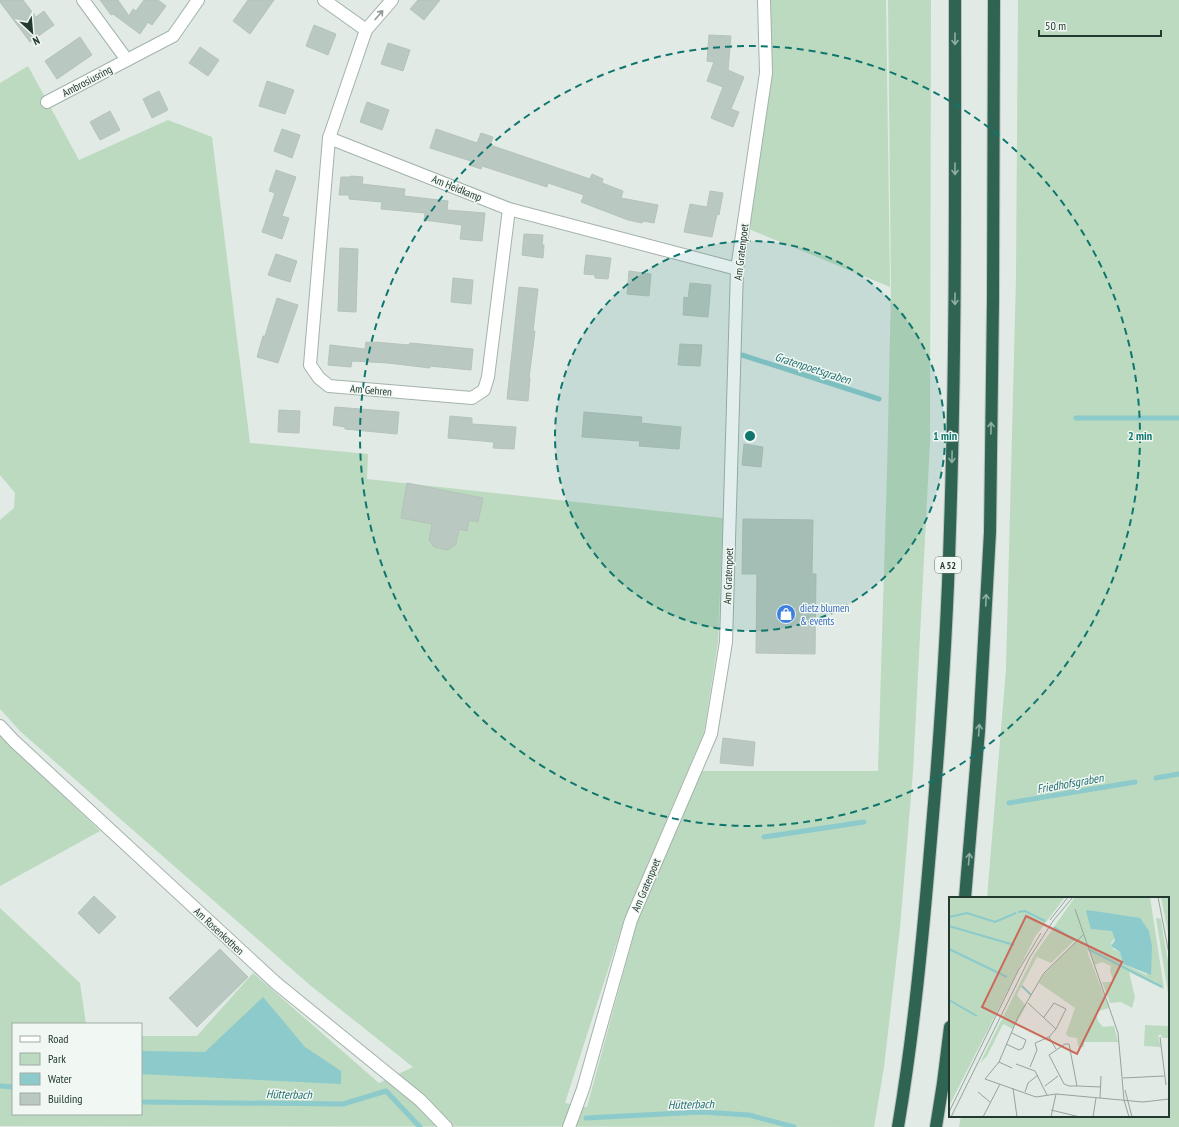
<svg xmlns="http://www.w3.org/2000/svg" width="1179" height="1127" viewBox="0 0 1179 1127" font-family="'PT Sans Narrow',sans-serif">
	<rect width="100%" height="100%" fill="#e1eae5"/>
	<!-- green -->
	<g fill="#bbdabf">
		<path d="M764 0H886L890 287 744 227 766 73Z"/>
		<path d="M888 0H931L930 443 913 771 900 928 884 1067 874 1127 0 1126V908L80 983 86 1024H13V1114H141V1036H197L253 973 379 1083 413 1067 311 986 21 732 0 709V520L14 508 15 493 0 475V83L28 66 79 160 168 120 212 137 250 443 368 454 367 479 723 518 718 642 704 732 625 917 565 1103 587 1107 637 923 699 771H878L887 471 891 287Z"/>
		<path d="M1018 0H1179V1127H959L961 1116H1168V898H987L1006 669 1016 278Z"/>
		<path d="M0 735 100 831 0 886Z"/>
	</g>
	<!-- water -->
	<path fill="#8ccacc" d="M263 997 305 1047 341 1071V1084L141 1074V1051L205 1052Z"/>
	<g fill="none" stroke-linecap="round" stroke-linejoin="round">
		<!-- stream -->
		<g stroke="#8ccacc" stroke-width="5">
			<path d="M742 355 879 399"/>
			<path d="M1076 418H1179"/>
			<path d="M1156 778 1179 774"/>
			<path d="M1009 803 1135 782"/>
			<path d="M764 837 864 822"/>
			<path d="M0 1086 13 1087"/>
			<path d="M141 1102 343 1104 386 1091 420 1127"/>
			<path d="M586 1118 701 1112 749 1115 794 1127"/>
		</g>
	</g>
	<!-- building -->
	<g fill="#b9c8c0" stroke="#b4c3bb">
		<path d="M0 0H23L36 17 44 11 54 25 30 42 0 2Z"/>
		<path d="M100 0H118L129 16 133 9 136 11 144 0H158L166 6 152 25 148 22 140 34 113 14 111 15Z"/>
		<path d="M248 0H274L250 34 233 21Z"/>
		<path d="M418 0H440L424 20 410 9Z"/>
		<path d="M314 25 336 34 328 55 306 46Z"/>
		<path d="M709 35 731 36 728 70 744 77 731 109 739 112 733 127 711 118 723 87 707 81 714 62 707 61Z"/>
		<path d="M80 37 92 55 57 79 45 61Z"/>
		<path d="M388 43 410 50 403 71 381 64Z"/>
		<path d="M200 47 219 60 208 76 189 63Z"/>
		<path d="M267 81 294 90 285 114 259 106Z"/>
		<path d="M159 91 168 110 152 118 143 99Z"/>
		<path d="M367 102 389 110 382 130 360 122Z"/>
		<path d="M110 111 120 130 100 140 90 122Z"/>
		<path d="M282 129 300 135 292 158 274 151Z"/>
		<path d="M436 129 477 143 481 133 493 137 490 145 590 179 592 174 603 179 602 183 623 191 621 198 658 205 654 223 643 221 642 223 628 220 581 202 584 195 548 183 547 187 482 166 481 169 469 165 471 161 430 148Z"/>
		<path d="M276 170 296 177 282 216 289 218 282 239 262 232 275 193 269 191Z"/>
		<path d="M351 176 363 177 362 184 405 189 404 196 448 201 447 210 485 213 482 241 460 239 462 225 424 220 425 213 381 209 382 202 349 199V195H339L341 177H350Z"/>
		<path d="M710 191 723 193 719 215 717 214 712 237 684 232 690 204 707 207Z"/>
		<path d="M524 234 543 235 542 245H544L543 258 522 255Z"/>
		<path d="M340 248 358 249 356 312 338 311Z"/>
		<path d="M276 254 297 261 290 282 268 275Z"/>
		<path d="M586 255 611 258 608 279 595 278V275L584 274Z"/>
		<path d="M629 271 651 274 649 296 627 294Z"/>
		<path d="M453 278 473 280 471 304 451 302Z"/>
		<path d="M690 283 711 285 708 317 683 315 684 297 688 298Z"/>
		<path d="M519 287 538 289 533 331H535L529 378H530L528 401 507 399Z"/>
		<path d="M277 298 298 305 278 363 257 357 263 336H265Z"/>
		<path d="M366 342 374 343V342L409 345 410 343 473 349 471 370 430 366V368L388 363 352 361 351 367 328 365 330 345 365 349Z"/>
		<path d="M680 344 702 345 700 366 678 365Z"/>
		<path d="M335 407 399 412 397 434 345 429V427L333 425Z"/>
		<path d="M279 410 300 411 299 433 278 432Z"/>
		<path d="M584 412 642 417 641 423 681 427 679 449 639 446 640 441 582 437Z"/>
		<path d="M450 416 472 418V424L516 427 514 449 493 448 494 442 448 438Z"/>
		<path d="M744 444 763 447 761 467 742 465Z"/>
		<path d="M407 483 483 498 478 522 469 520 467 531 459 529 456 544 448 550 434 547 429 540 432 524 401 518Z"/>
		<path d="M743 519 813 520 812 574H816L815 654 756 653 757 574H742Z"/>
		<path d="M723 738 755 742 753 766 720 763Z"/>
		<path d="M94 896 116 917 99 934 78 913Z"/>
		<path d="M220 949 248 977 197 1027 169 998Z"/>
	</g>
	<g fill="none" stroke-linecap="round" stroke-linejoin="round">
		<!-- minor casing -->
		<g stroke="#a4b2ab" stroke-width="14">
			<g id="minor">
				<path d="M83 0 127 60 173 36 198 0"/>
				<path d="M324 0 366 30"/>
				<path d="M392 0 366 30 329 138 509 209 737 269"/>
				<path d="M47 102 127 60"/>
				<path d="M329 138 310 365 319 378 329 386 472 398 484 390 488 377 509 209"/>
				<path d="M0 726 14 741 276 983 420 1100 446 1127"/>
				<path d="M569 1127 583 1089 631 920 711 734 726 642 737 269 766 73 764 0"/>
			</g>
		</g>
		<!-- motorway casing -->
		<g stroke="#bdc4c1" stroke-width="14">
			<g id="motorway">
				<path d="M965 898 979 731 990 532 993 300 994 0"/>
				<path d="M898 1127C914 1032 923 935 931 839 940 736 947 632 950 528 956 352 955 176 955 0"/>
				<path d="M936 1127 943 1083 950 1027"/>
			</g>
		</g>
		<!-- minor -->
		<use href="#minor" stroke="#fff" stroke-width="12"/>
		<!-- motorway -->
		<use href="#motorway" stroke="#306452" stroke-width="12"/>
	</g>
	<!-- one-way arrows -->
	<defs><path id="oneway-shaft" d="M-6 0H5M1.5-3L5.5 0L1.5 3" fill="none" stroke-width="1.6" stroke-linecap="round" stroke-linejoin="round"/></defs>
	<use stroke="#919c98" href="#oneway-shaft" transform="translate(379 15) rotate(-49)"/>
	<g stroke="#90aea2">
		<use href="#oneway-shaft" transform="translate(955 39) rotate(90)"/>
		<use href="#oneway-shaft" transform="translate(955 169) rotate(90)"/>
		<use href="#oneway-shaft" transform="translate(955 299) rotate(91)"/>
		<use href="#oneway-shaft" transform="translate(991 428) rotate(-89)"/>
		<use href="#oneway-shaft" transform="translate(952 457) rotate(91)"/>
		<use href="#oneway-shaft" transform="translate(986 600) rotate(-87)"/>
		<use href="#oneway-shaft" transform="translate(979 730) rotate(-86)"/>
		<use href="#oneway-shaft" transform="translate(969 859) rotate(-85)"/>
	</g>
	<!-- distance rings -->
	<circle cx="750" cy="436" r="195" fill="#0f766e" fill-opacity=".12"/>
	<g fill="none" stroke="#0f766e" stroke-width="2" stroke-dasharray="7 5">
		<circle cx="750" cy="436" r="195"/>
		<circle cx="750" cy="436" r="390"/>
	</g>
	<!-- icons -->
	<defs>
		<g id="shop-disc" transform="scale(1)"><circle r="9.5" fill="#3f7fe0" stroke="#f1f7f3"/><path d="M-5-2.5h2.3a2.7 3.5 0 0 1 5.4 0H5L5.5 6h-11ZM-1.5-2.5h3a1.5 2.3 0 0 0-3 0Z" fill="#fff"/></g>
	</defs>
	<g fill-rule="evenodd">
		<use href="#shop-disc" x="786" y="614"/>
	</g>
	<g text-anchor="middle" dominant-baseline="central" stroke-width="3" stroke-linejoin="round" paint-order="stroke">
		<!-- shield labels -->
		<rect fill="#f1f7f3" stroke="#61736a" stroke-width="1" x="935" y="557" width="26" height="16" rx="3"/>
		<g font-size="10" font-weight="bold" fill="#233a30">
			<text x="948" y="565">A 52</text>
		</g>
		<!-- street labels -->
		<g font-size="11" fill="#233a30" stroke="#f1f7f3">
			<text transform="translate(87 81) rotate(-28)">Ambrosiusring</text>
			<text transform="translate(457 188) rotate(22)">Am Heidkamp</text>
			<text transform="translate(741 252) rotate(-83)">Am Gratenpoet</text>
			<text transform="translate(371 390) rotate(5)">Am Gehren</text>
			<text transform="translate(728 576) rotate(-88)">Am Gratenpoet</text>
			<text transform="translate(646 885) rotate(-67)">Am Gratenpoet</text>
			<text transform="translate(219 931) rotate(43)">Am Rosenkothen</text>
		</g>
		<!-- shop labels -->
		<g font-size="11" fill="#366cbe" stroke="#f1f7f3" text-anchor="start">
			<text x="800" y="608">dietz blumen<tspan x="800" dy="13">&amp; events</tspan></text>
		</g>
		<!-- water labels -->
		<g font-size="12" font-style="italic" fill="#216e71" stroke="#f1f7f3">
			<text transform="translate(813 368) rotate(18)">Gratenpoetsgraben</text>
			<text transform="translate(1070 783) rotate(-10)">Friedhofsgraben</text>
			<text transform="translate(289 1094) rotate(1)">Hütterbach</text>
			<text transform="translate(691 1104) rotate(-1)">Hütterbach</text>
		</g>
	</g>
	<!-- overview -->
	<g transform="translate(949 897)">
		<rect width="220" height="220" fill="#e1eae5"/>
		<path d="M0 0H116L86 40 0 209ZM126 0H201L215 92 180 75 186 100 183 111 172 105 161 106 153 85H165L161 74 162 69 153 65 146 68 141 54H138L160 111 147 115 149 124 154 130 165 129 169 145H135V150H129L128 141 120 140 117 137 126 111 90 86 96 76 126 45 125 44 102 66 88 60 68 98 77 109 64 132 54 127 38 159 31 166 85 58ZM139 13 191 22 202 49 198 78 174 67 171 55 164 52 162 46 166 41 163 33 153 31 146 33ZM212 0H220V41ZM207 21 212 22 215 42 220 70V102ZM196 128 220 129V141H214L211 137 209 139 212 150 195 149Z" fill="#bbdabf" fill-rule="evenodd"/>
		<path d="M139 13 191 21 200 34 203 49 202 78 174 67 171 55 162 49 166 43 163 34 142 32 137 14Z" fill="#8ccacc"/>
		<path fill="none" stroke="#8ccacc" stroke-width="2" d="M69 15 76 14 96 24M0 20 18 16 46 25 67 16M0 29 65 48M105 30 125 43M0 52 58 80M141 53 213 90M73 89 82 98M0 103 28 119"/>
		<path fill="none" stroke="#95a49d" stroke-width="1" d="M209 0 220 57M126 12 169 136 175 203 180 220M101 23 119 0M134 38 95 76 69 120 50 165 36 182 87 200 107 197 194 205 220 202M79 106 107 132 100 140 86 146 88 153 81 170M95 120 105 106 117 112 107 132M100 140 107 152M211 140 217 188M57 147 70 153 74 151 77 143 63 136M50 165 63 171M67 167 86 174 98 198M174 181 215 179M96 189 109 179M128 189 120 147H116L100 158 115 187 120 189H128L152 190M64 191 68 220M176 193 183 220M29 195 41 205M76 195 79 186 89 178M151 201 152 179M102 213 131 220M0 215 69 74 92 36M2 220 81 60 104 24 124 0M34 220 51 187M102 220 107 197M144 220 147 201"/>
		<path fill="#ca695a" fill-opacity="0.15" stroke="#ca695a" stroke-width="2" d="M77 19 173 65 128 157 33 110Z"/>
		<rect width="220" height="220" fill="none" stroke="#233a30" stroke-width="2"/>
	</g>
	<circle cx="750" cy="436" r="6" fill="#0f766e" stroke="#f1f7f3" stroke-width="2"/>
	<g font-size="12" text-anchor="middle" font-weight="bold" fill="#0f766e" stroke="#f1f7f3" stroke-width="3" stroke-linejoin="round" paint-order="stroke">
		<text x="945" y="440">1 min</text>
		<text x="1140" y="440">2 min</text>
	</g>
	<!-- legend -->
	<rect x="12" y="1023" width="130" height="92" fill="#f1f7f3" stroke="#9faba5"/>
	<rect x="20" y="1036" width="20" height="6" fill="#ffffff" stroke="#9faba5"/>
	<text x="48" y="1043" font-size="12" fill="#233a30">Road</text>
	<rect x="20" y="1053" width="20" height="12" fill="#bbdabf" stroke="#9faba5"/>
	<text x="48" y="1063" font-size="12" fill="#233a30">Park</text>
	<rect x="20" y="1073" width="20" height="12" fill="#8ccacc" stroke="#9faba5"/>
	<text x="48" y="1083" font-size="12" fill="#233a30">Water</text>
	<rect x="20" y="1093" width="20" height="12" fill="#b9c8c0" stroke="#9faba5"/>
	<text x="48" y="1103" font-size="12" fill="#233a30">Building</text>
	<!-- north arrow -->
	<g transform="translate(32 32) rotate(154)" stroke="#f1f7f3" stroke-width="3" paint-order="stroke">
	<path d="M0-3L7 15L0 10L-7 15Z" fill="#233a30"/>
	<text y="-6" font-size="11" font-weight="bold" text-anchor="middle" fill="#233a30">N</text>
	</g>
	<!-- scale -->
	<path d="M1039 30v6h122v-6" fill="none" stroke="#233a30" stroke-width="2"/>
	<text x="1045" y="30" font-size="12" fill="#233a30" stroke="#f1f7f3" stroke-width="3" paint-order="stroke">50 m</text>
</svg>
